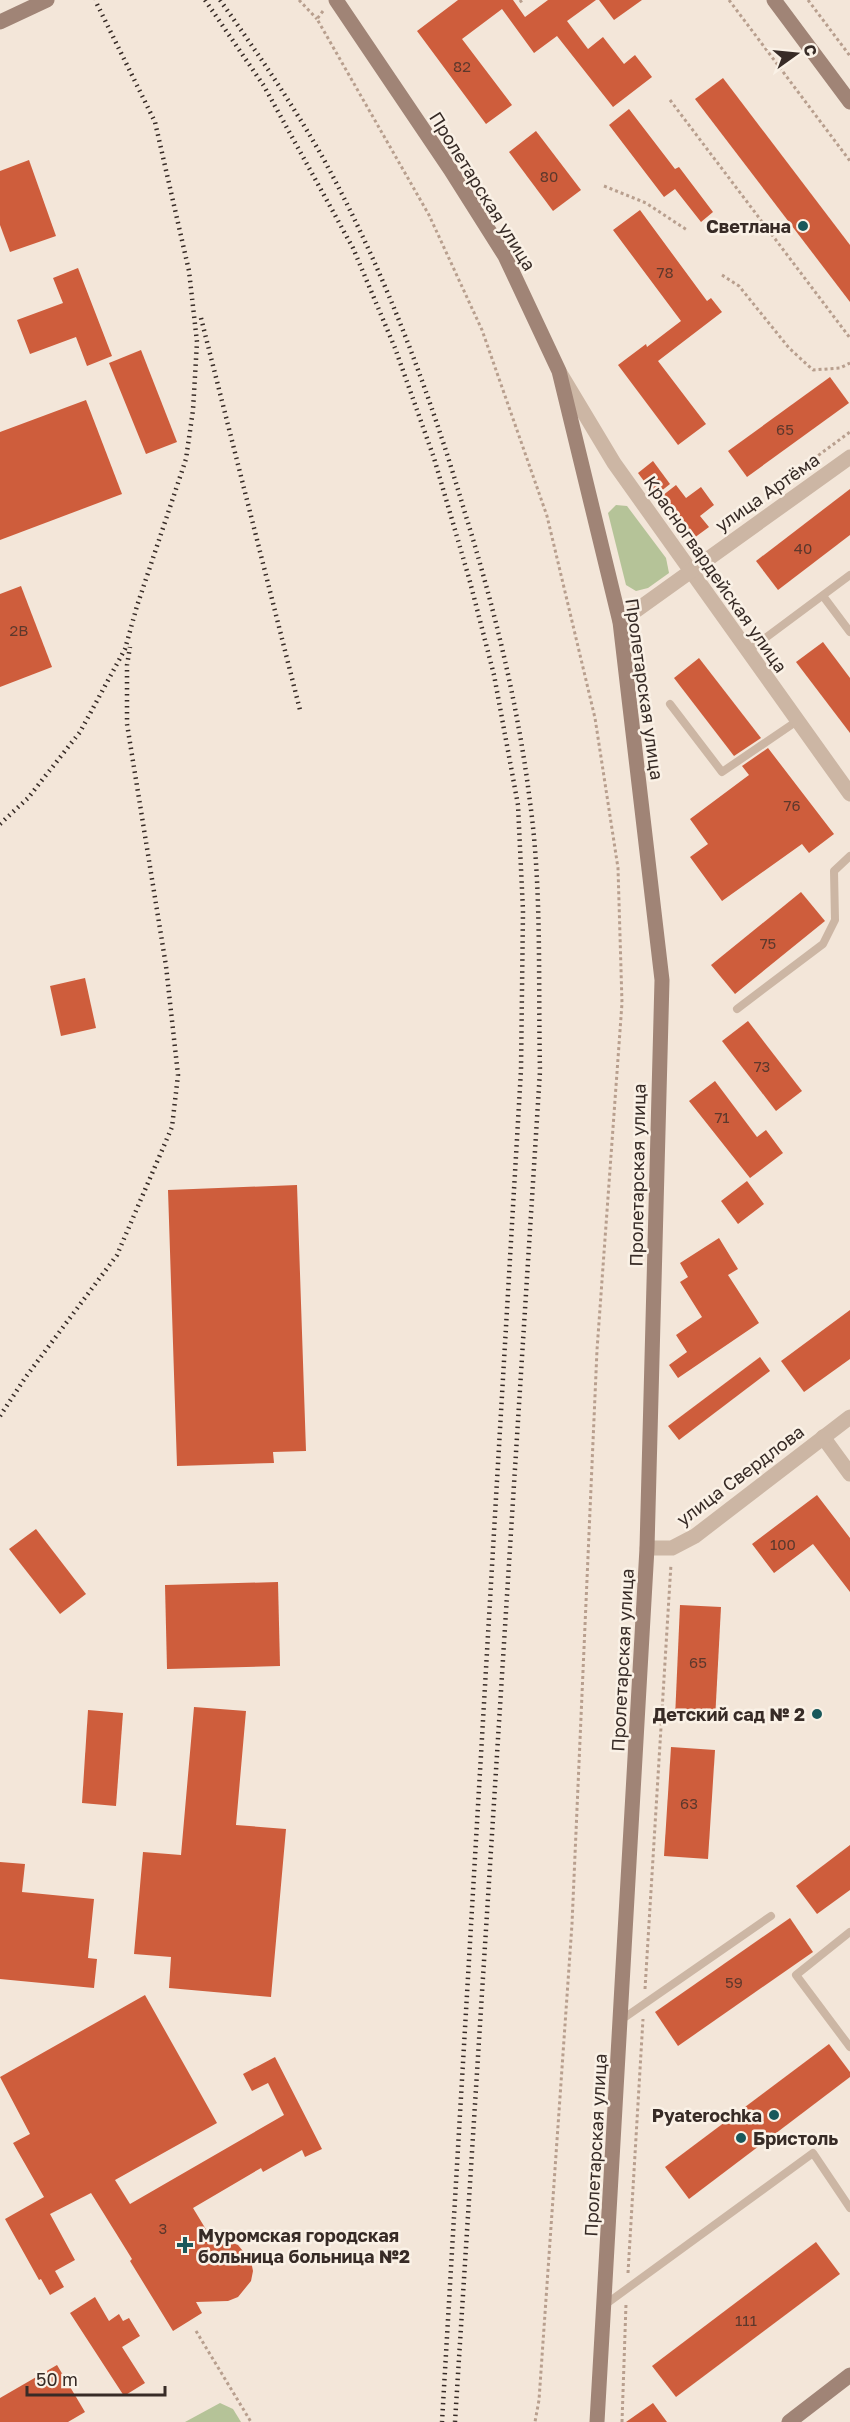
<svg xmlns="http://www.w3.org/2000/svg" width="850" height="2422" viewBox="0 0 850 2422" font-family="'Golos Text',sans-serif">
	<rect width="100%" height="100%" fill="#f3e6d9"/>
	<!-- green -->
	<g fill="#b5c398">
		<path d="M616 505 627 506 666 558 669 573 648 588 636 591 626 585 608 513Z"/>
		<path d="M220 2403 233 2409 241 2422H185Z"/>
	</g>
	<!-- building -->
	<g fill="#ce5d3c">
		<path d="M458 0H513L525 17 548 0H596L567 21 588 49 603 37 624 64 635 55 652 77 613 107 557 36 534 53 502 9 462 39 512 105 486 124 417 31Z"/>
		<path d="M599 0H642L614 20Z"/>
		<path d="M723 78 850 245V302L695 99Z"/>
		<path d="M629 109 675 169 679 167 713 212 701 222 675 189 664 197 609 125Z"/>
		<path d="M536 131 581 190 553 211 509 152Z"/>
		<path d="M29 160 56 236 10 252 0 225V171Z"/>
		<path d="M640 210 707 301 711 298 722 312 658 361 706 424 678 445 618 365 646 344 647 347 681 321 613 230Z"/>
		<path d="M78 268 112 356 87 366 76 337 30 354 17 320 63 303 53 278Z"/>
		<path d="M141 350 177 442 146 454 109 363Z"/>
		<path d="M830 377 849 403 747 477 728 451Z"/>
		<path d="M86 400 122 494 0 540V432Z"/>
		<path d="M653 461 670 484 655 496 638 473Z"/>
		<path d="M676 485 686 498 701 487 714 505 700 516 709 527 694 538 662 496Z"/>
		<path d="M850 489V535L778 590 756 561Z"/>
		<path d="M21 586 52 667 0 687V594Z"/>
		<path d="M823 642 850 678V733L796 662Z"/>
		<path d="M699 658 761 738 734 756 674 678Z"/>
		<path d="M768 748 834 834 809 853 802 844 722 901 690 857 708 844 690 819 749 775 742 766Z"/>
		<path d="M801 892 825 921 735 994 711 965Z"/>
		<path d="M85 978 96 1028 61 1036 50 986Z"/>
		<path d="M748 1021 802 1091 776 1111 722 1041Z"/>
		<path d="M715 1081 757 1137 766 1130 783 1153 750 1178 689 1101Z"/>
		<path d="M747 1181 764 1204 738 1224 721 1201Z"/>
		<path d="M297 1185 306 1451 273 1452 274 1463 177 1466 168 1190Z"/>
		<path d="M719 1238 738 1269 728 1275 759 1323 678 1378 669 1365 687 1352 676 1335 702 1317 680 1282 688 1277 680 1263Z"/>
		<path d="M850 1310V1359L804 1392 781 1361Z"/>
		<path d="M760 1357 770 1371 679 1440 668 1426Z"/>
		<path d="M817 1495 850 1538V1592L813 1544 774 1573 752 1544Z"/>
		<path d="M36 1529 86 1594 60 1614 9 1549Z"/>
		<path d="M278 1582 280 1666 167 1669 165 1585Z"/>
		<path d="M680 1605 721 1607 715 1720 675 1718Z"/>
		<path d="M194 1707 246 1711 236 1825 286 1829 271 1997 169 1988 171 1957 134 1954 143 1852 181 1855Z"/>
		<path d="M88 1710 123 1713 116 1806 82 1803Z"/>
		<path d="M671 1747 715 1750 708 1859 664 1856Z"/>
		<path d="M850 1845V1890L817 1914 796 1886Z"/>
		<path d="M0 1862 25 1864 22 1892 94 1899 88 1958 97 1959 94 1988 0 1979Z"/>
		<path d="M790 1918 813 1952 678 2046 655 2012Z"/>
		<path d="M145 1995 217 2123 115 2180 130 2204 284 2115 268 2083 252 2091 243 2074 275 2057 322 2149 305 2157 302 2150 263 2172 261 2168 193 2208 213 2241H228L238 2245 251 2261 253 2271 251 2281 238 2297 228 2301 196 2302 202 2313 173 2331 130 2261 132 2259 91 2193 50 2214 75 2260 55 2271 64 2287 50 2295 41 2279 39 2280 5 2219 44 2197 13 2143 30 2134 0 2077Z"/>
		<path d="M829 2044 850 2072V2077L689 2199 665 2167Z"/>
		<path d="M816 2242 840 2274 676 2397 652 2366Z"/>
		<path d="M95 2297 109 2321 119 2314 123 2321 129 2318 140 2336 122 2347 145 2383 124 2396 70 2313Z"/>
		<path d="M57 2365 85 2412 68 2422H0V2398Z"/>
		<path d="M653 2403 667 2422H626Z"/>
	</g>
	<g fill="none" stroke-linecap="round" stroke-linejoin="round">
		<!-- path -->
		<g stroke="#b89f8e" stroke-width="3" stroke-dasharray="3 3" stroke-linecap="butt">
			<path d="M299 0 317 19"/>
			<path d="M520 0 522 3"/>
			<path d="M729 0 850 161"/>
			<path d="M808 0 850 56"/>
			<path d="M323 11 317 19 429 215 482 330 547 516 595 718 618 868 622 1003 597 1350 572 1924 539 2400 535 2422"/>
			<path d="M670 100 850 338"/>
			<path d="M604 186 646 203 687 230"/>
			<path d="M722 275 739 286 789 348 813 370 840 368 850 363"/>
			<path d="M770 491 850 432"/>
			<path d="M645 1989 671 1564"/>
			<path d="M628 2273 643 2019"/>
			<path d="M196 2331 251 2422"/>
			<path d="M622 2422 626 2304"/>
		</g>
		<!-- lane -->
		<g stroke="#ccb6a4" stroke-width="8">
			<path d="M823 596 850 632"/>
			<path d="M748 651 850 575"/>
			<path d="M670 704 722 772 797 721"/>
			<path d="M737 1009 823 944 835 920 834 871 850 856"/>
			<path d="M850 1932 796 1975 850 2047"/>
			<path d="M621 2020 771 1916"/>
			<path d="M606 2304 813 2153 850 2208"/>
		</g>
		<!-- street -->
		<g stroke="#ccb6a4" stroke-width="15">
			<path d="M560 373 614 463 850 794"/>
			<path d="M620 622 850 457"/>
			<path d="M823 1437 850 1474"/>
			<path d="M647 1548H672L695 1536 850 1417"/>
		</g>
		<!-- secondary -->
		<g stroke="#a08476" stroke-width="15">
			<path d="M336 0 450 169 505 256 559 371 620 622 662 980 647 1548 597 2422"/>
			<path d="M774 0 850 102"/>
			<path d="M0 22 47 0"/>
			<path d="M789 2422 850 2375"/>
		</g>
		<!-- rail -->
		<g stroke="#372b26" stroke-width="4.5" stroke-dasharray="1.5 4.5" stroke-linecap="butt">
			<path d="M205 0 264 86 353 248 395 348 434 458 469 578 494 675 518 805 523 911 521 1070 442 2422"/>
			<path d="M220 0C256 51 292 103 323 158 384 270 429 390 465 513 494 607 518 704 530 802 542 889 538 983 540 1071L455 2422"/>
			<path d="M201 318 300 710"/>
			<path d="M0 824 28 798 80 732 125 649 137 606 186 459 193 410 197 342 189 271 155 122 95 0"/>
			<path d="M0 1416 25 1378 117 1255 172 1127 178 1075 166 966 127 724V665L130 647"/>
		</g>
	</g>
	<!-- markers -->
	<g fill="#19585b" stroke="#faf1e6" stroke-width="2">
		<circle cx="803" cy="226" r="6"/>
		<circle cx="817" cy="1714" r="6"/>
		<circle cx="774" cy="2115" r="6"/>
		<circle cx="741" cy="2138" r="6"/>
		<path d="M182 2236h6v6h6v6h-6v6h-6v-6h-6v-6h6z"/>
	</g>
	<g text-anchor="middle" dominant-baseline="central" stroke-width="5" stroke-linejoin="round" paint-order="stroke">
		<!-- number labels -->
		<g font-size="15" fill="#5d382c">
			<text x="462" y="66">82</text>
			<text x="549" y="176">80</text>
			<text x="665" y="272">78</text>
			<text x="785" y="429">65</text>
			<text x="803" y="548">40</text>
			<text x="19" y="630">2В</text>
			<text x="792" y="805">76</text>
			<text x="768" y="943">75</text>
			<text x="762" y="1066">73</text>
			<text x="722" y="1117">71</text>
			<text x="783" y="1544">100</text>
			<text x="698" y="1662">65</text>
			<text x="689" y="1803">63</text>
			<text x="734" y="1982">59</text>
			<text x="163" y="2228">3</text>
			<text x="746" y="2320">111</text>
		</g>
		<!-- street labels -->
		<g font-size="18" fill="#372b26" stroke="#faf1e6">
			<text transform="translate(483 191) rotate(58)">Пролетарская улица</text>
			<text transform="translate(767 492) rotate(-35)">улица Артёма</text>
			<text transform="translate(716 574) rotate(55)">Красногвардейская улица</text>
			<text transform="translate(645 689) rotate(82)">Пролетарская улица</text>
			<text transform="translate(637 1175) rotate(-89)">Пролетарская улица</text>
			<text transform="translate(740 1475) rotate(-37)">улица Свердлова</text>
			<text transform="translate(622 1660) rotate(-87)">Пролетарская улица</text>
			<text transform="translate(595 2145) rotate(-87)">Пролетарская улица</text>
		</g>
		<!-- poi labels -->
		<g font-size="18" font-weight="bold" fill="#372b26" stroke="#faf1e6" text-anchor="end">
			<text x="791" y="226">Светлана</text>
			<text x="805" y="1714">Детский сад № 2</text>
			<text x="762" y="2115">Pyaterochka</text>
			<text x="753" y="2138" text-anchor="start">Бристоль</text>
			<text x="198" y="2235" text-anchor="start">Муромская городская<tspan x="198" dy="21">больница больница №2</tspan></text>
		</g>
	</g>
	<!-- north arrow -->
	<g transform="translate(796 54) rotate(75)" stroke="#faf1e6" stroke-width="4.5" paint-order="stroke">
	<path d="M0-4.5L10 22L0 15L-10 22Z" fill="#372b26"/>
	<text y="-9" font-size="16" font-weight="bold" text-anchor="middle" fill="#372b26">С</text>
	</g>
	<!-- scale -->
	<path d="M27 2386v9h138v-9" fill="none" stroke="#372b26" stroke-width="3"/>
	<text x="36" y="2386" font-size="18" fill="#372b26" stroke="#faf1e6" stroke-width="4.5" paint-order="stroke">50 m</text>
</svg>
